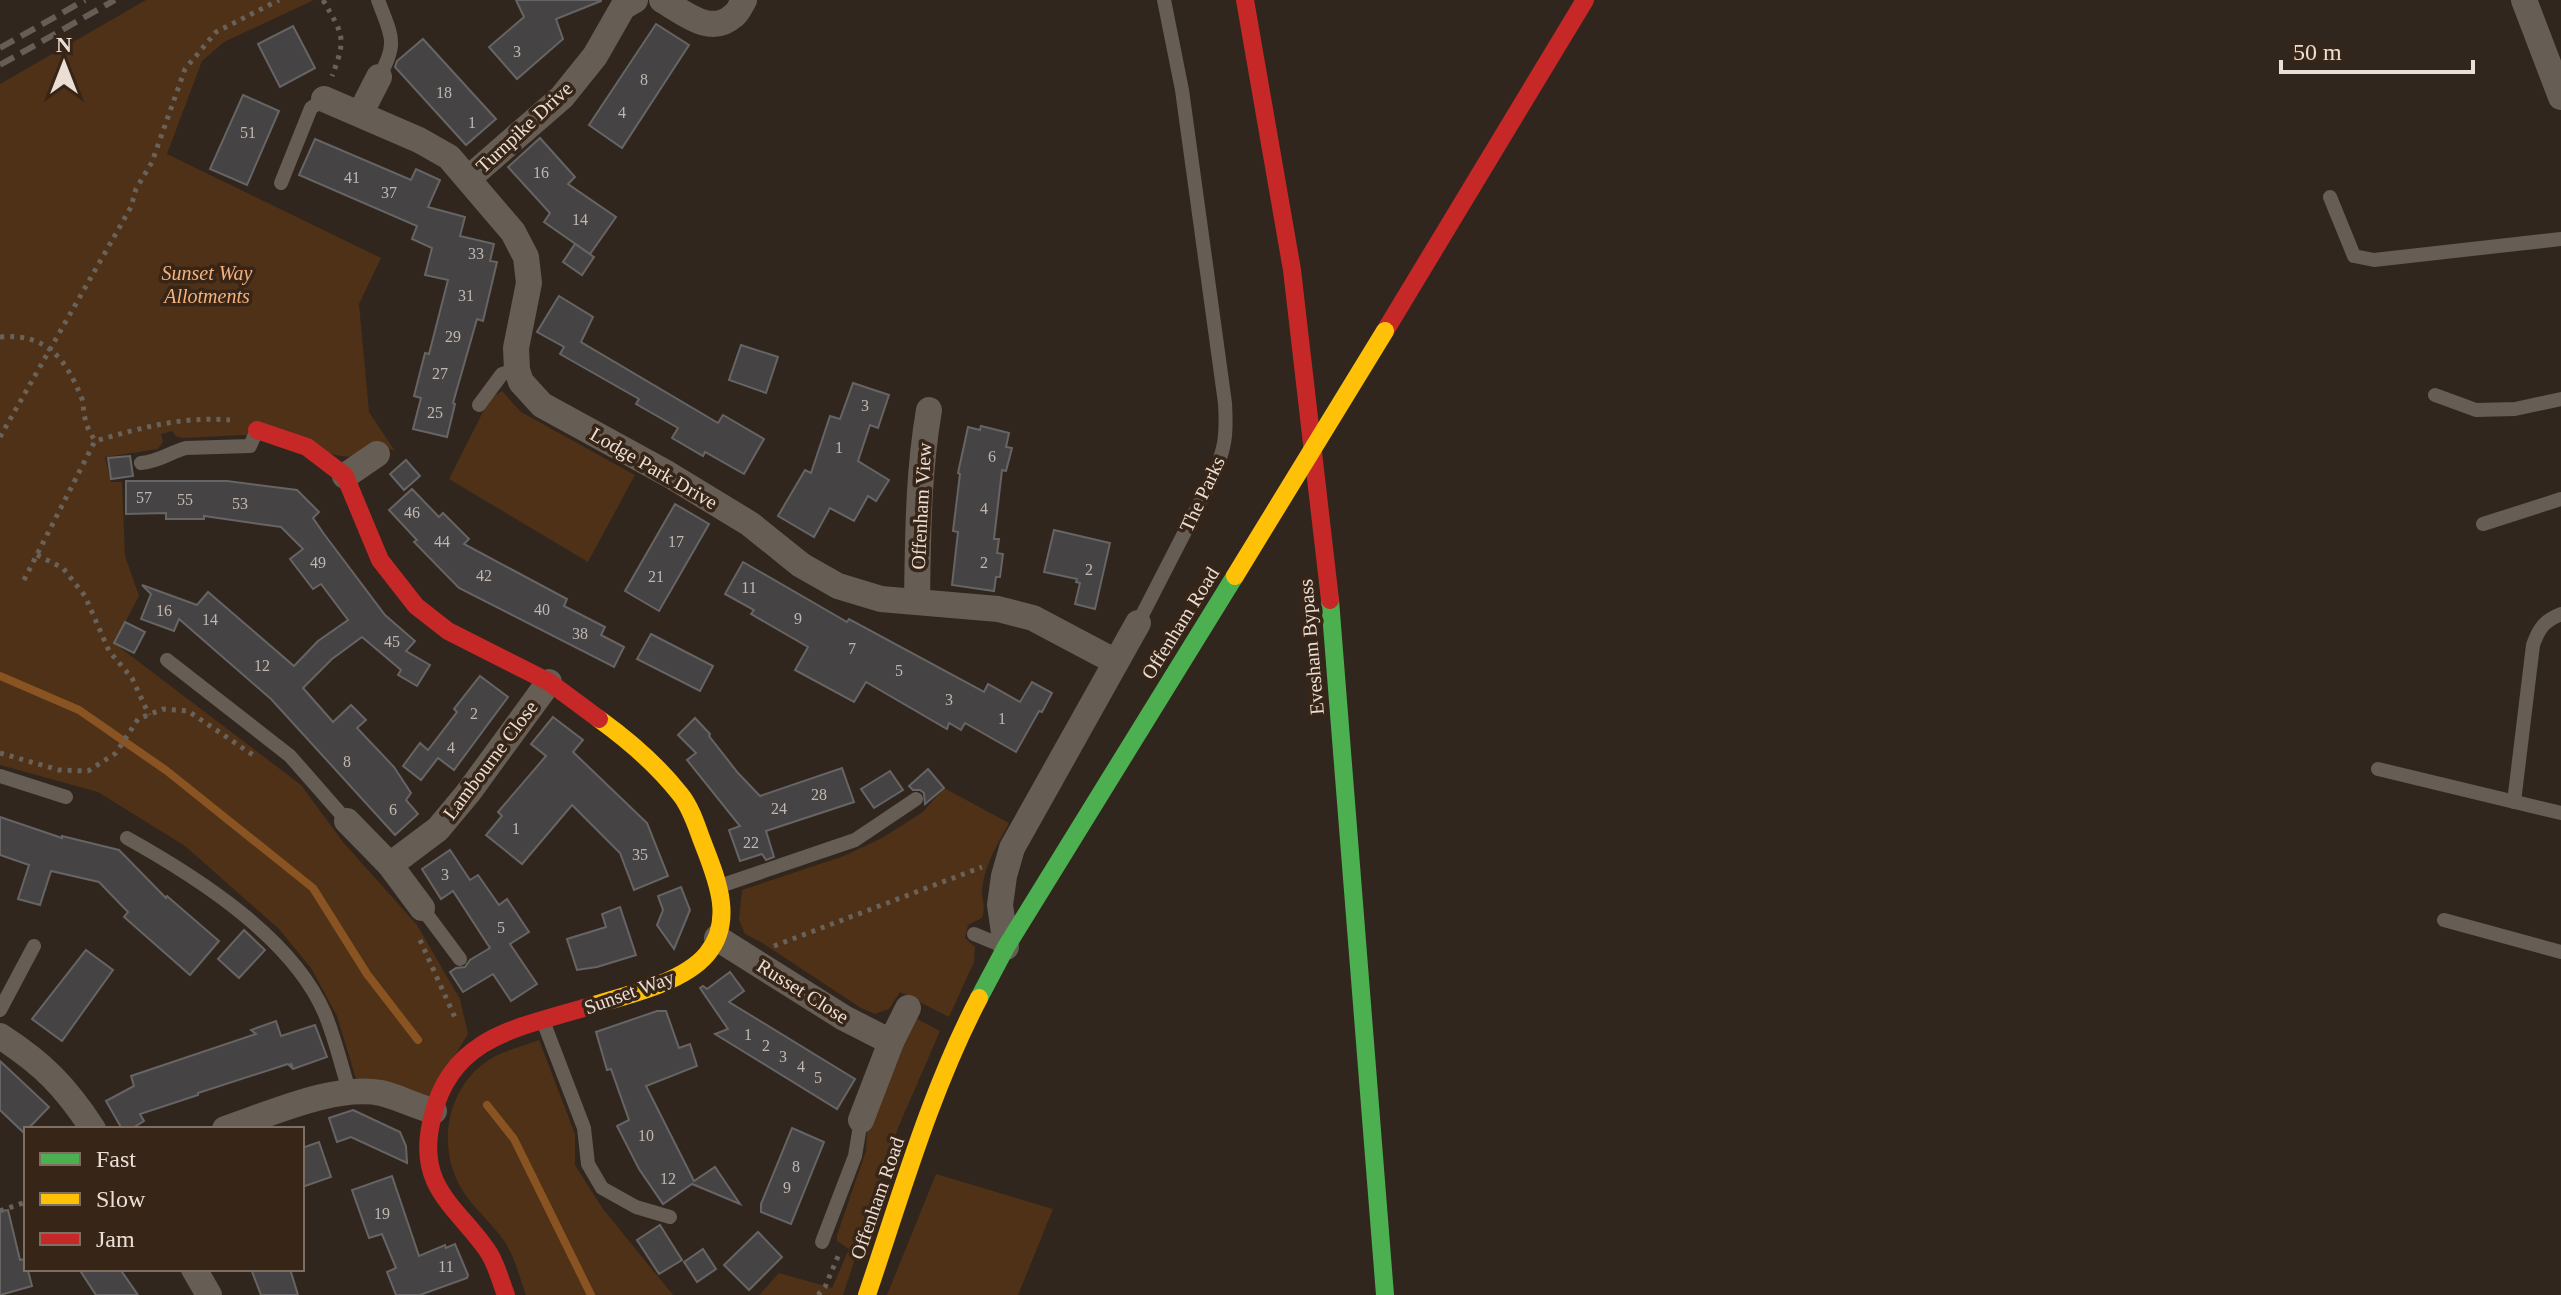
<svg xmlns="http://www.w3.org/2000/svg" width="2561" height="1295" viewBox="0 0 2561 1295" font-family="'Times New Roman',serif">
	<rect width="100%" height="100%" fill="#30261e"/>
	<!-- green -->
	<g fill="#4e3117">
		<path d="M146 0H314L224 42 202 61 167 154 381 258 359 304 369 412 395 451 372 443 352 457 341 456 243 435 182 438 176 436 172 431 161 434 163 442 158 449 105 457 111 482H122L125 556 139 596 114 643 301 785 343 842 417 925 460 999 468 1034 423 1108 360 1092 337 1016 311 968 279 929 185 846 98 792 0 765V84Z"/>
		<path d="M502 391 521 412 635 475 588 562 449 479 489 400Z"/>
		<path d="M944 788 1009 823C998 844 983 867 982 892 982 902 986 908 982 918L968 925 965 938 975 947 974 962 949 1017 900 992 889 1009 875 1014 861 1008 761 942 745 934 739 920 742 890 844 856 882 838 923 812Z"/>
		<path d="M917 1019 940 1031 898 1128 843 1295H759L779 1273 832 1288 849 1249 837 1241V1235L866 1151 867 1130 897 1053Z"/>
		<path d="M539 1040 575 1134V1165L603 1209 673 1295H526C520 1278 515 1259 506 1244 493 1223 471 1207 460 1186 438 1147 446 1093 483 1064 498 1052 521 1047 539 1040Z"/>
		<path d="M936 1174 1053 1209 1018 1295H887Z"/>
	</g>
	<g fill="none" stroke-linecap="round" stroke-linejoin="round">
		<!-- stream -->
		<g stroke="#895422" stroke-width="8">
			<path d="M0 676 79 710 167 771 313 888 367 974 418 1040"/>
			<path d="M487 1105 514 1139 591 1295"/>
		</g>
	</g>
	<!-- building -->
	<g fill="#454343" stroke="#666464" stroke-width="2">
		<path d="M516 0H601V1L556 19 563 39 517 79 489 47 524 17Z"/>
		<path d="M656 24 689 45 622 148 589 125Z"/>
		<path d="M293 26 315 68 280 87 258 44Z"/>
		<path d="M423 39 496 119 466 145 395 67 397 61Z"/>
		<path d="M243 95 279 111 247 185 210 169Z"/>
		<path d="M540 138 575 177 568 184 616 217 590 254 544 222 550 213 508 167Z"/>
		<path d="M315 139 411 180 416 169 440 180 428 207 465 217 460 236 494 244 490 261 497 262 483 321 477 319 453 403 455 404 447 437 413 429 421 398 414 396 425 353 429 354 448 280 425 275 432 248 412 239 417 226 299 175Z"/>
		<path d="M575 244 594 257 582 275 563 262Z"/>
		<path d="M559 296 593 317 581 342 718 423 723 415 764 439 744 474 705 452 703 456 672 438 678 428 636 404 639 399 560 354 564 347 537 332Z"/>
		<path d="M741 345 778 357 766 393 729 380Z"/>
		<path d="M853 383 889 395 878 428 870 425 858 461 889 480 876 501 868 496 854 521 830 508 814 537 778 516 805 470 811 473 830 416 840 419Z"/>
		<path d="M981 426 1009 433 1006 447 1012 448 1006 471 1002 470 994 539H999L997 553 1003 554 1000 577H996L994 591 952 585 958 532 953 531 960 474 958 473 968 427 980 430Z"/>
		<path d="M130 456 133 476 111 479 108 458Z"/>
		<path d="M406 460 420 476 404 490 390 474Z"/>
		<path d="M126 481H227L297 490 319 512 313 518 324 534 385 615 415 641 406 651 430 665 417 686 398 675 401 670 362 637 332 659 303 688 333 722 351 705 366 720 357 728 394 767 411 793 406 800 418 814 395 835 271 699 179 619 174 631 141 619 151 594 142 585 197 605 208 592 294 666 318 641 348 620 321 584 313 589 290 559 303 549 281 527 204 516V519H166V513L126 514Z"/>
		<path d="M412 489 439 517 443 513 469 539 464 544 567 599 564 606 605 627 601 635 624 647 614 667 459 588 414 542 417 540 389 510Z"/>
		<path d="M675 504 709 524 659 611 625 591Z"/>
		<path d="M1054 530 1110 543 1095 609 1075 604 1080 583 1076 582 1077 579 1044 572Z"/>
		<path d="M743 562 847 622 849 619 984 692 988 684 1020 702 1032 682 1052 693 1042 712 1039 711 1016 752 965 723 961 730 949 723 947 729 866 682 854 702 795 670 808 647 751 614 754 610 725 594Z"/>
		<path d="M125 622 145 632 134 653 114 643Z"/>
		<path d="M651 634 713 666 700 691 637 659Z"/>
		<path d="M480 676 508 697 454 770 438 758 421 780 403 766 420 743 428 750 457 712 454 709Z"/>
		<path d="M553 717 583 740 573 752 647 823 668 876 634 890 620 853 572 805 522 864 486 835 502 816 498 812 546 756 531 744Z"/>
		<path d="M695 718 710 734 709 736 738 773 760 796 842 768 854 802 766 831 774 857 766 860 762 854 740 861 729 830 740 826 687 760 696 753 678 735Z"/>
		<path d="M928 769 944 788 925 804 924 793 920 790H913L909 786Z"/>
		<path d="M890 771 903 790 874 808 861 789Z"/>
		<path d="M0 817 62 838V836L119 850 166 898 167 896 219 941 190 975 124 917 128 912 99 882 51 871 40 905 18 899 29 865 0 855Z"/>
		<path d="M450 850 470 880 478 875 499 905 507 899 529 932 510 944 537 984 511 1001 493 974 463 992 450 972 456 968 465 967 470 960 490 948 453 891 441 899 422 869Z"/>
		<path d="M681 887 690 910 674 949 657 925 663 910 658 896Z"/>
		<path d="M620 907 636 955 597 967 577 970 567 939 606 927 602 914Z"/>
		<path d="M244 930 265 950 239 978 218 959Z"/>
		<path d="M86 950 113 970 62 1041 32 1019Z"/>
		<path d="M730 972 744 991 729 1002 855 1079 837 1109 715 1034 728 1029 700 988 703 986 707 989Z"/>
		<path d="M657 1011H666L679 1048 690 1044 697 1066 646 1086 694 1181 715 1167 740 1204 692 1184 663 1204 639 1169 617 1126 629 1120 611 1069 607 1070 596 1032Z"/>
		<path d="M276 1021 281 1036 315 1025 327 1057 293 1069 291 1063V1067L288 1064 198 1093V1095L140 1114 144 1121 131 1129H122L106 1101 134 1086 131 1076 256 1034 251 1030Z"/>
		<path d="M0 1061 49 1107 24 1133 0 1110Z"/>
		<path d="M353 1110 400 1132 406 1146 407 1163 351 1137 337 1142 329 1118Z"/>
		<path d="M792 1128 824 1142 791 1224 761 1212V1204Z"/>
		<path d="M319 1142 331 1177 302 1187V1148Z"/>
		<path d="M392 1176 419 1256 445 1245 446 1248 455 1244 468 1275 467 1278 420 1295H396L387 1272 396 1268 382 1234 369 1238 352 1190Z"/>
		<path d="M8 1210 20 1260 25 1259 32 1286 0 1295V1211Z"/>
		<path d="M660 1225 682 1260 659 1274 637 1240Z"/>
		<path d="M758 1232 782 1257 749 1290 724 1265Z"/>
		<path d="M703 1249 716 1269 697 1282 684 1262Z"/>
		<path d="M79 1269H120L138 1295H96Z"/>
		<path d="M251 1269H290L298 1295H261Z"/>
	</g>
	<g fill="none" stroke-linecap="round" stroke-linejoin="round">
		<!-- path -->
		<g stroke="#69625a" stroke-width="5" stroke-dasharray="4 6" stroke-linecap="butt">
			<path d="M323 0C343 35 347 37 332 76"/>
			<path d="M0 337C47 333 66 359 82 399 84 406 83 412 85 418 86 426 91 434 95 441"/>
			<path d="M0 437 131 207 136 189 152 162 185 69 216 32 279 0"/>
			<path d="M37 555 63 568 85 596 109 651 132 678 149 715"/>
			<path d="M24 580 95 441C141 428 181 416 230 420"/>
			<path d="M0 753 59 770 88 771 116 753 138 719 163 709 188 711 253 755"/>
			<path d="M420 940 457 1022"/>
			<path d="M774 946 982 867"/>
			<path d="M0 1211 26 1202"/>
			<path d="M818 1295 825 1287 839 1254"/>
		</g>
		<!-- lane -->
		<g stroke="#665d55" stroke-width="14">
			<path d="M378 0C391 35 399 42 379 77"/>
			<path d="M281 183 311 108 324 99"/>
			<path d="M2330 197 2354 256 2374 260 2561 239"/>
			<path d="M2435 395 2476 410 2515 409 2561 399"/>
			<path d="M479 405 502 374 517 370"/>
			<path d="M141 463C161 461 168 453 186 448L250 446 256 432"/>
			<path d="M2483 524 2561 499"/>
			<path d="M1138 623 1211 481C1225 450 1227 437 1225 403L1182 90 1164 0"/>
			<path d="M167 660 290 756 347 821"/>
			<path d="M2378 769 2561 813"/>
			<path d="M0 776 66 797"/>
			<path d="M2514 802 2533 645C2539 628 2544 621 2561 614"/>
			<path d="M127 838C197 877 293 938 325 1014 335 1038 341 1065 349 1090"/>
			<path d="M720 886 855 840 916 799"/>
			<path d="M422 908 460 959"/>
			<path d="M2444 920 2561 952"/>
			<path d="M974 934 1003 946"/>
			<path d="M0 1010 34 946"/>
			<path d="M543 1021 584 1128 588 1164 602 1188 636 1207 670 1217"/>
			<path d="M822 1242 855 1156 861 1120"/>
		</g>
		<!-- street -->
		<g stroke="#665d55" stroke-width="26">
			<path d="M662 0C682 11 710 37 733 16 738 13 741 5 744 0"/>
			<path d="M2524 0 2561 97"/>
			<path d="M324 99 419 140 449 157 513 232 526 257 529 283 516 348 517 370 521 382 542 405 668 474 750 524 801 565 838 586 881 599 998 609 1033 618 1116 662"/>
			<path d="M360 114 379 77"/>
			<path d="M469 178 562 97 595 56 623 7 635 0"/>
			<path d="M345 476 377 454"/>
			<path d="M917 601C918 537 918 474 929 410"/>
			<path d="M347 821 390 865 422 908"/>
			<path d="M390 865 438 829 468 793 549 682"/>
			<path d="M717 938 844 1018 891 1042 908 1008"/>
			<path d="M1006 947 1000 905 1004 876 1012 848 1138 623"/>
			<path d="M0 1036C43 1064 65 1086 93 1129"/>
			<path d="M861 1120 891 1042"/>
			<path d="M225 1129C270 1114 335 1084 381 1093 399 1097 416 1107 434 1111"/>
			<path d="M194 1269 209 1295"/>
		</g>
		<!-- fast -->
		<g stroke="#4caf50" stroke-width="18">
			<path d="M1330 600 1385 1295"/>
			<path d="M979 998 1006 947 1235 576"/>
		</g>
		<!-- slow -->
		<g stroke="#ffc107" stroke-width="18">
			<path d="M590 1006C625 996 683 983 707 954 736 919 715 875 701 838 696 824 690 806 680 794 658 766 628 740 599 719"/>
			<path d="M867 1295C901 1195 930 1092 979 998"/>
		</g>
		<!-- jam -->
		<g stroke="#c62828" stroke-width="18">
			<path d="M1245 0 1292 270 1330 600"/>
			<path d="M1385 331 1585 0"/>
			<path d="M257 430 307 447 345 476 380 560 416 606 448 631 549 682 599 719"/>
			<path d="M506 1295C500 1280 496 1262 487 1250 471 1226 447 1207 435 1181 425 1159 427 1137 433 1115 452 1035 522 1027 590 1006"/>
		</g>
		<!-- rail -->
		<g stroke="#675d57" stroke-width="6" stroke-dasharray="16 8" stroke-linecap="butt">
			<path d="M0 48 85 0"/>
			<path d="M0 65 115 0"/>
		</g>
		<!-- slow-bridge -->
		<path stroke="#ffc107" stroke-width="18" d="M1235 576 1385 331"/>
	</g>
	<g text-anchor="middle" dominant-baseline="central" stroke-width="7" stroke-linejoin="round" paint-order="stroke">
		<!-- number labels -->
		<g font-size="16" fill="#c1b7b0">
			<text x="517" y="51">3</text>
			<text x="644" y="79">8</text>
			<text x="444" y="92">18</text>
			<text x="622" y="112">4</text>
			<text x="472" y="122">1</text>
			<text x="248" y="132">51</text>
			<text x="541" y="172">16</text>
			<text x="352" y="177">41</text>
			<text x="389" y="192">37</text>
			<text x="580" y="219">14</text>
			<text x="476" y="253">33</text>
			<text x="466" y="295">31</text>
			<text x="453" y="336">29</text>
			<text x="440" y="373">27</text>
			<text x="865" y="405">3</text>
			<text x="435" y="412">25</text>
			<text x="839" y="447">1</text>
			<text x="992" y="456">6</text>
			<text x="144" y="497">57</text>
			<text x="185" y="499">55</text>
			<text x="240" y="503">53</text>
			<text x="984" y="508">4</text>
			<text x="412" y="512">46</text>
			<text x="442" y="541">44</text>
			<text x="676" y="541">17</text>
			<text x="318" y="562">49</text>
			<text x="984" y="562">2</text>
			<text x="1089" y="569">2</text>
			<text x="484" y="575">42</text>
			<text x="656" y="576">21</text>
			<text x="749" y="587">11</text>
			<text x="542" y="609">40</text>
			<text x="164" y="610">16</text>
			<text x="798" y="618">9</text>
			<text x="210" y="619">14</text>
			<text x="580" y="633">38</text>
			<text x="392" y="641">45</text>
			<text x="852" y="648">7</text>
			<text x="262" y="665">12</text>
			<text x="899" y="670">5</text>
			<text x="949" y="699">3</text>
			<text x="474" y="713">2</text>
			<text x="1002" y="718">1</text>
			<text x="451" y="747">4</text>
			<text x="347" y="761">8</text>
			<text x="819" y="794">28</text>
			<text x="779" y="808">24</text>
			<text x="393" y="809">6</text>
			<text x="516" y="828">1</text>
			<text x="751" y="842">22</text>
			<text x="640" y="854">35</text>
			<text x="445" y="874">3</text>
			<text x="501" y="927">5</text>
			<text x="748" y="1034">1</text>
			<text x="766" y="1045">2</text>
			<text x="783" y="1056">3</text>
			<text x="801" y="1066">4</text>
			<text x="818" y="1077">5</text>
			<text x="646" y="1135">10</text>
			<text x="796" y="1166">8</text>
			<text x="668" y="1178">12</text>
			<text x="787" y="1187">9</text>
			<text x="382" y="1213">19</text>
			<text x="446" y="1266">11</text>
		</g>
		<!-- street labels -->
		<g font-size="20" fill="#eaded5" stroke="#372517">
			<text transform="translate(524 127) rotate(-43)">Turnpike Drive</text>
			<text transform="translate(654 468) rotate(30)">Lodge Park Drive</text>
			<text transform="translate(1202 494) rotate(-65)">The Parks</text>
			<text transform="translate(921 506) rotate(-87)">Offenham View</text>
			<text transform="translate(1180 623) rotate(-58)">Offenham Road</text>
			<text transform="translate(1311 647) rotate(-95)">Evesham Bypass</text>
			<text transform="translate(490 760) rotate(-53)">Lambourne Close</text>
			<text transform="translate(803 991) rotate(32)">Russet Close</text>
			<text transform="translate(629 992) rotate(-20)">Sunset Way</text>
			<text transform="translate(877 1198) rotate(-71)">Offenham Road</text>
		</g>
		<!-- park labels -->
		<g font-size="20" font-style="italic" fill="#f5b27b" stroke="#372517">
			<text x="207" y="273">Sunset Way<tspan x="207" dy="23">Allotments</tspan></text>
		</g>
	</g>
	<!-- legend -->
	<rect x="24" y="1127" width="280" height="144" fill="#372517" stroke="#7f6f63" stroke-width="2"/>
	<rect x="40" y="1153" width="40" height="12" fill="#4caf50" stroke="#7f6f63" stroke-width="2"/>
	<text x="96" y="1167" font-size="24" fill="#eaded5">Fast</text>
	<rect x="40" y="1193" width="40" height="12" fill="#ffc107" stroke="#7f6f63" stroke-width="2"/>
	<text x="96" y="1207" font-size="24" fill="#eaded5">Slow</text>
	<rect x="40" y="1233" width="40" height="12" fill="#c62828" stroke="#7f6f63" stroke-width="2"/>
	<text x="96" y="1247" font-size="24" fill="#eaded5">Jam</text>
	<!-- north arrow -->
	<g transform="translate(64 64)" stroke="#372517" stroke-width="6" paint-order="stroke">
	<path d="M0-6L14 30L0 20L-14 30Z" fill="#eaded5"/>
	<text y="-12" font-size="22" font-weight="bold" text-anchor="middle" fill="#eaded5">N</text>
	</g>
	<!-- scale -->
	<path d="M2281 60v12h192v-12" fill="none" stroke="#eaded5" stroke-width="4"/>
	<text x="2293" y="60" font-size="24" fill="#eaded5" stroke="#372517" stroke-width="6" paint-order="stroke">50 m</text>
</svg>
